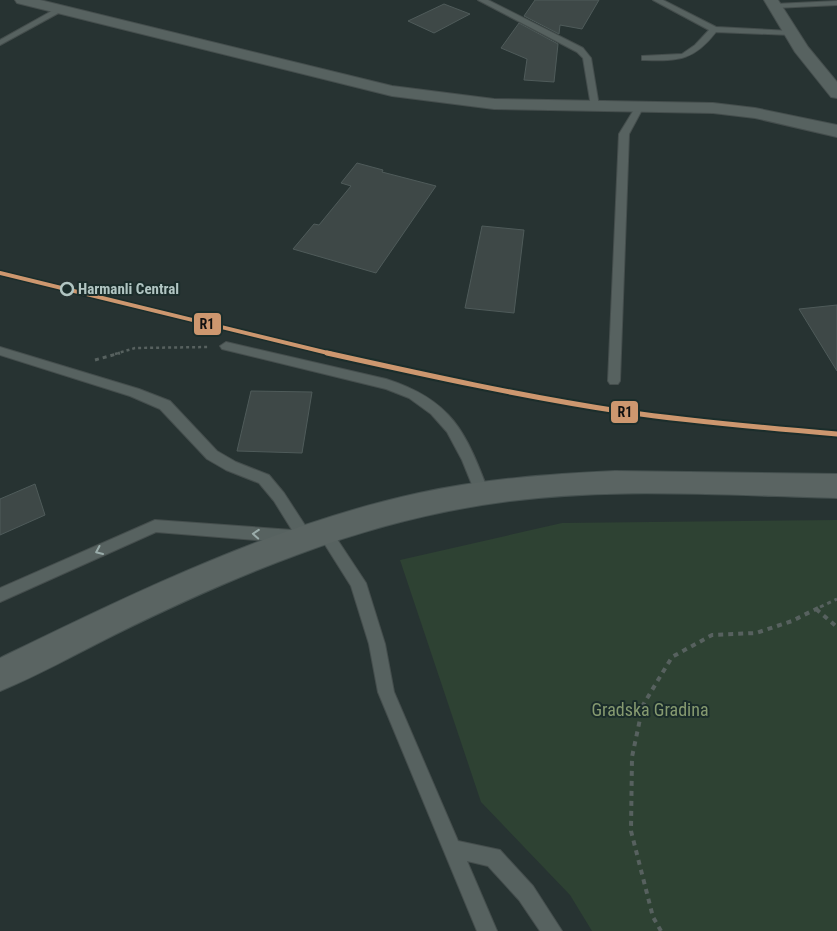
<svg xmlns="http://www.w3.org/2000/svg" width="837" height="931" viewBox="0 0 837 931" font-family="'Roboto Condensed',sans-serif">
	<rect width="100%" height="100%" fill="#273332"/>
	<!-- green -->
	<path fill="#2e4233" d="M837 520V931H592L570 895 481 802 400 560 562 523Z"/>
	<!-- building -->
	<g fill="#3e4847" stroke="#4f5b5a">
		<path d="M535 0H599L582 29 560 25 559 34 524 16Z"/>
		<path d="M444 4 470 14 434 33 408 21Z"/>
		<path d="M519 23 558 44 554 82 524 80 527 59 501 48Z"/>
		<path d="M357 163 383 170 382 172 436 186 376 273 293 249 314 224 319 225 351 186 341 183Z"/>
		<path d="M482 226 524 230 514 313 465 308Z"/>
		<path d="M837 305V371L799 309Z"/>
		<path d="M251 391 312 392 302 453 237 451Z"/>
		<path d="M35 484 45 515 0 535V499Z"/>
	</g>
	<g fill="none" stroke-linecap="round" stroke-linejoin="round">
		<!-- lane casing -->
		<g stroke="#454e4d" stroke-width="2">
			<g id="lane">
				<path d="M478 0H488L583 48 591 58 599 106 598 108 595 109 591 106 583 58 577 52Z"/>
				<path d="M653 0H663L716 27 791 31 795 33 791 35 716 32C694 60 680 61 645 60H642V56L682 54 695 45 709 30Z"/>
				<path d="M837 1V5L775 8 771 6 775 4Z"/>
				<path d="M57 8 64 10 0 45V40Z"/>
				<path d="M639 105 643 108 629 134 620 381 618 384H610L608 381 619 134 635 108Z"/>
				<path d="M226 342 386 379C452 400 466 432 489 493L487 497 482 499 477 497 462 460 447 432 431 414 409 398 386 389 222 349 220 346Z"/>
				<path d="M0 347 139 389 170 401 217 451 236 462 269 475 284 493 310 533 312 538 310 543 305 544 299 542 294 543 156 532 0 602V588L155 520 292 530 274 501 259 483 226 470 207 459 160 409 130 396 0 355Z"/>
				<path d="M324 526 329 527 366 583 385 644 394 692 458 841 500 850 533 886 562 931H540L519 900 488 866 467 861 497 931H477L378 692 369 644 351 586 317 532 319 527Z"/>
			</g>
		</g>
		<!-- street casing -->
		<g stroke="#454e4d" stroke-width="2">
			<g id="street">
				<path d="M15 0H40L392 86 494 99 713 103 755 108 837 125V137L755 118 713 113 494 109 392 96 17 3Z"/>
				<path d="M764 0H778L808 47 837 82V98L831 97 795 52Z"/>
			</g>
		</g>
		<!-- primary casing -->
		<g stroke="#45504f" stroke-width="2">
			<path id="primary" d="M615 471 837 474V498C719 495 598 486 482 505 420 515 358 532 299 554 236 577 175 605 114 635 76 654 39 675 0 691V658C134 593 272 525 419 493 484 479 549 474 615 471Z"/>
		</g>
		<!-- path-far2 -->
		<path stroke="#57615f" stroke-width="2.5" stroke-dasharray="3 3" stroke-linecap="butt" d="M115 354 135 348 208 347"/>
		<!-- path-far1 -->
		<g stroke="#57615f" stroke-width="3" stroke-dasharray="4 4" stroke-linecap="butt">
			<path d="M95 360 120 353"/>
			<path d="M820 607 837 599"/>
		</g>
		<!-- path -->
		<g stroke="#57615f" stroke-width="4" stroke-dasharray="5 5" stroke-linecap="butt">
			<path d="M816 609 837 627"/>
			<path d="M661 931 653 917 631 831 632 757 643 705 672 657 712 635 756 633 792 621 822 606"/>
		</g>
		<!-- lane -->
		<use href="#lane" fill="#576260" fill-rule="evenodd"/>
		<!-- street -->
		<use href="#street" fill="#576260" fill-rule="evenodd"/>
		<!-- primary -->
		<use href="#primary" fill="#5a6462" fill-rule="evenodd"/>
		<!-- rail-1-far1 casing -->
		<g stroke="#1b2d2b" stroke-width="7">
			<path id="rail-1-far1" d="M0 273 332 354"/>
		</g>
		<!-- rail-1 casing -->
		<g stroke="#1b2d2b" stroke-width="9">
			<path id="rail-1" d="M327 353C426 375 525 397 625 412 696 422 766 428 837 434"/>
		</g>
		<!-- rail-1-far1 -->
		<use href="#rail-1-far1" stroke="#cd976f" stroke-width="4"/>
		<!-- rail-1 -->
		<use href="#rail-1" stroke="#cd976f" stroke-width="5"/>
	</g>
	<!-- one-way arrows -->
	<defs><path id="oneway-chevron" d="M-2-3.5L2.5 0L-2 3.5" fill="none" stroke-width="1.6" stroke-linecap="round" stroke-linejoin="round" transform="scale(1.25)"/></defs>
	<g stroke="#9aacaa">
		<use href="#oneway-chevron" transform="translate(256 534) rotate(-176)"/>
		<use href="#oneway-chevron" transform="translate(99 551) rotate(156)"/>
	</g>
	<!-- markers -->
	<circle fill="#1b2d2b" stroke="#b1c5c2" stroke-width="2.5" cx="67" cy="289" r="6"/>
	<g text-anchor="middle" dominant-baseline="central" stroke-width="4" stroke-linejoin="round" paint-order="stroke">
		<!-- stop labels -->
		<g font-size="15" font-weight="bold" fill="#b1c5c2" stroke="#1b2d2b" text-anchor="start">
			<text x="78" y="289">Harmanli Central</text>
		</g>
		<!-- near-park labels -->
		<g font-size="18" fill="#869a70" stroke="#1b2d2b">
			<text x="650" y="709">Gradska Gradina</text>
		</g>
	</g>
	<g stroke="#1b2d2b" stroke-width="2">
		<rect x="193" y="312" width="29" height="24" rx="5" fill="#cd976f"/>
		<rect x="610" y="400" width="29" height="24" rx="5" fill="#cd976f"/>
	</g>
	<g font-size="14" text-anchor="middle" font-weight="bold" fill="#111">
		<text x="207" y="329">R1</text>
		<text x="625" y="417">R1</text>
	</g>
</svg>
